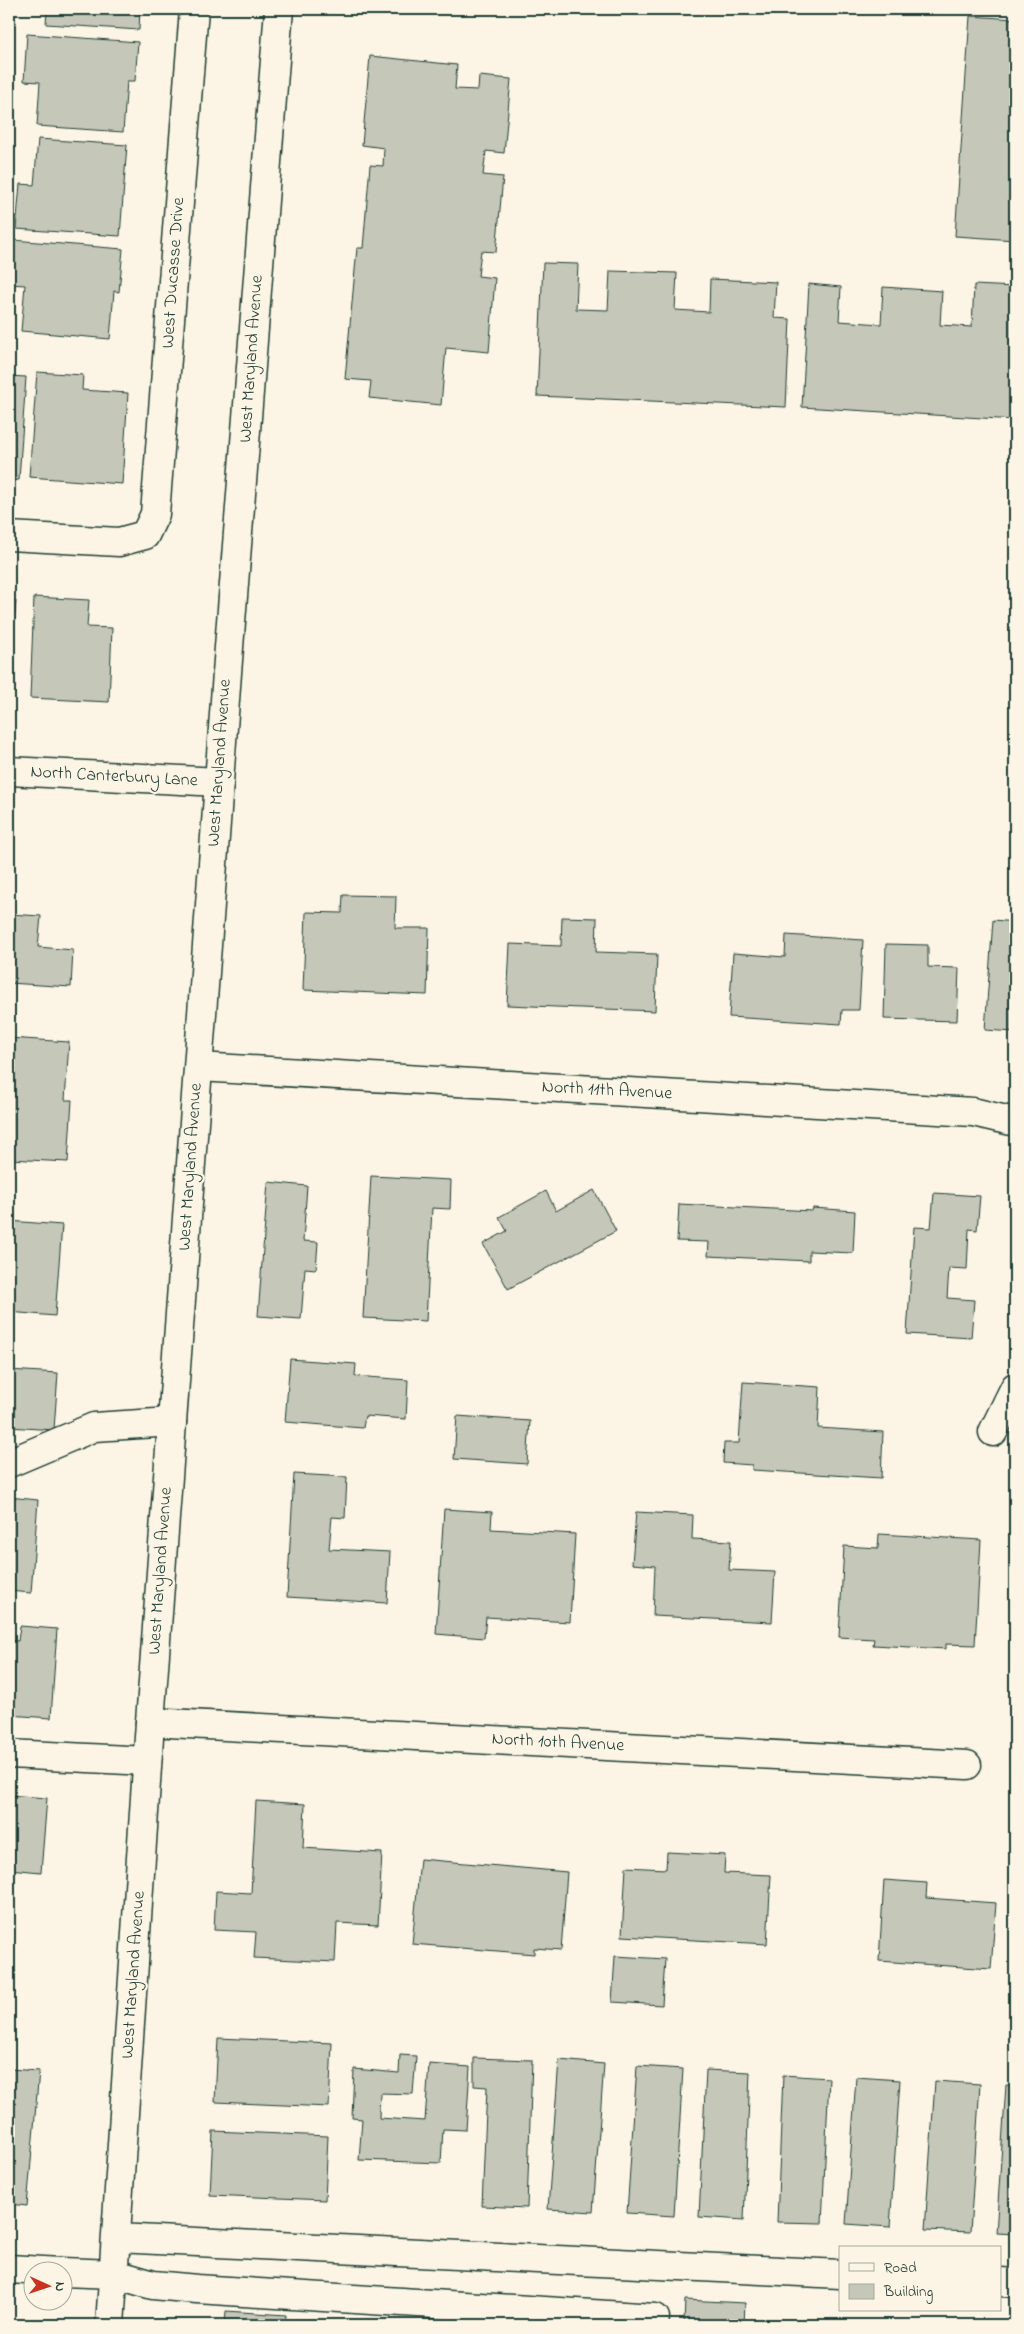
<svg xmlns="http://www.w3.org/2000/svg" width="1024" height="2334" viewBox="0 0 1024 2334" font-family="'Indie Flower',sans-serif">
	<rect width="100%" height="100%" fill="#fcf5e5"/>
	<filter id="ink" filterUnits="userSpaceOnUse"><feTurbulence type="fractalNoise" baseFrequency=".02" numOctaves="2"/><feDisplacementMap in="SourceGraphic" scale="10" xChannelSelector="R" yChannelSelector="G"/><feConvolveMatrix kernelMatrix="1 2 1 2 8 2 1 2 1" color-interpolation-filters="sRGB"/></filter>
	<g filter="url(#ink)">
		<!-- building -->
		<g fill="#c5c7b9" stroke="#1f3d34">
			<path d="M47 9H140L139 30 46 24Z"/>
			<path d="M970 16 1015 19V240L955 236Z"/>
			<path d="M27 34 138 42 135 81H127L123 132 37 126 40 82 24 81Z"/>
			<path d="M370 56 457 65 455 89 478 90 479 76 511 79 504 153 486 151 483 175 503 177 496 252 481 251 478 276 495 278 489 352 446 348 441 405 369 398 371 381 345 379 357 248H363L370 165 383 166 384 148 362 145Z"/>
			<path d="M38 139 127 145 120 236 16 229 20 184 34 185Z"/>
			<path d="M13 240 123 249 119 292 114 291 110 339 21 331 25 285 9 284Z"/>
			<path d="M543 263 578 264 576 309 608 310 610 271 677 273 675 310 709 312 710 279 776 282 774 318 790 319 786 407 537 396Z"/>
			<path d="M809 284 841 287 839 321 881 324 883 287 942 291 940 325 972 327 974 285 1015 287V420L802 407Z"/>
			<path d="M37 372 83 375 82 390 128 393 122 484 29 477Z"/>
			<path d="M9 376 26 377 19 480H9Z"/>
			<path d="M34 597 89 600 87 627 112 628 109 702 30 698Z"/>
			<path d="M9 600 16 601 9 683Z"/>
			<path d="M343 895 396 896 395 928H429L427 995 303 990 306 912 342 913Z"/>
			<path d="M9 914 41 916 38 947 73 950 71 987 9 983Z"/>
			<path d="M562 917 597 918 596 952 657 954 655 1011 507 1005 510 944 561 946Z"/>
			<path d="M993 920 1015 922V1032L985 1030Z"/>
			<path d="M786 935 863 940 859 1010H842L841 1024 729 1017 733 953 785 957Z"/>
			<path d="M886 944 928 945V967L959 968 957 1021 884 1019Z"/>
			<path d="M9 1038 69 1042 65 1100H72L68 1162 9 1159Z"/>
			<path d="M371 1176 451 1180 450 1209 432 1208 426 1321 363 1318Z"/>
			<path d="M268 1182 307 1186 303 1241 318 1242 316 1269 305 1268 301 1319 258 1316Z"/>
			<path d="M594 1190 616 1231 508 1289 483 1244 507 1231 499 1217 546 1191 556 1211Z"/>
			<path d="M934 1193 980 1196 977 1230 969 1229 967 1269 949 1268 947 1298 974 1300 971 1338 907 1334 914 1227 931 1228Z"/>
			<path d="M679 1204 812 1211 813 1208 855 1211 853 1253 809 1251V1261L708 1256 709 1242 677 1241Z"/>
			<path d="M9 1221 62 1225 55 1316 9 1312Z"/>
			<path d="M290 1359 356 1364 355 1376 408 1380 406 1419 365 1416 363 1428 285 1422Z"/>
			<path d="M9 1370 58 1373 54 1430 9 1427Z"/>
			<path d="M743 1382 820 1387 818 1428 883 1432 881 1478 752 1470V1465L723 1463 724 1443H739Z"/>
			<path d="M457 1416 530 1421 527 1464 454 1459Z"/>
			<path d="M294 1474 347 1477 345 1518 332 1517 329 1549 390 1552 387 1603 287 1597Z"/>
			<path d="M9 1497 38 1500 31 1593 9 1591Z"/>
			<path d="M444 1509 492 1512 491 1529 575 1534 570 1622 486 1617 484 1638 436 1634Z"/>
			<path d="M636 1512 693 1515 692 1539 731 1541 729 1570 775 1572 772 1622 653 1616 655 1566 632 1564Z"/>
			<path d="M879 1534 981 1540 975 1645 946 1644V1649L873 1645 874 1639 839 1637 844 1546 878 1548Z"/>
			<path d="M20 1626 57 1629 51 1718 9 1715V1640L18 1641Z"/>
			<path d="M9 1795 47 1798 41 1872 9 1869Z"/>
			<path d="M256 1801 305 1804 303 1848 382 1853 378 1925 337 1923 335 1962 254 1958 256 1932 214 1930 216 1891 251 1893Z"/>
			<path d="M667 1852 725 1855 724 1873 771 1875 767 1944 622 1936 626 1867 666 1869Z"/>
			<path d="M420 1859 567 1872 561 1950 534 1948V1954L412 1944Z"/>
			<path d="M884 1880 927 1883 926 1898 996 1903 991 1969 879 1961Z"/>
			<path d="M615 1956 665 1959 662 2005 612 2002Z"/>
			<path d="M218 2038 332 2043 329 2107 215 2102Z"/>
			<path d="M400 2055 416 2056 413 2094 380 2093 379 2118 425 2121 429 2064 470 2067 466 2130 443 2129 441 2163 359 2160 362 2119 352 2118 354 2069 399 2073Z"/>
			<path d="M474 2058 532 2060 527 2208 482 2206 487 2087 474 2086Z"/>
			<path d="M559 2060 604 2064 593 2212 548 2209Z"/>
			<path d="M637 2066 683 2069 674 2216 627 2213Z"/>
			<path d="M9 2069 39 2071 27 2206 9 2204Z"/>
			<path d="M706 2070 750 2072 744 2220 699 2217Z"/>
			<path d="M783 2075 829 2078 822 2223 777 2222Z"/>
			<path d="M856 2077 900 2080 890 2227 846 2224Z"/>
			<path d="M935 2081 980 2084 970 2232 925 2230Z"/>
			<path d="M1006 2085 1015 2086V2234L996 2233Z"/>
			<path d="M213 2131 328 2136 325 2200 210 2195Z"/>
			<path d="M685 2300 745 2303 744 2325H684Z"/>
			<path d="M226 2311 286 2315 285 2325H225Z"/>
		</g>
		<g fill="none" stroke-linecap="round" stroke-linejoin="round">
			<!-- minor casing -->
			<g stroke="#1f3d34" stroke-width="31">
				<g id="minor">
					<path d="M9 536 119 542 145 535 155 514 194 9"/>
					<path d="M9 771 219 782"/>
					<path d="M199 1067 973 1112 1015 1122"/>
					<path d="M993 1432 1015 1387"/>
					<path d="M9 1463 94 1427 172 1422"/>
					<path d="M150 1722 967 1765"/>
					<path d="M9 1754 147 1761"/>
					<path d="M117 2238 840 2274"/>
					<path d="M9 2269 60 2272"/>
					<path d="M62 2272 115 2274 153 2285 197 2289 655 2318"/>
					<path d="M1000 2282 1015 2283"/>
					<path d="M110 2325 150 1722 227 673 279 9"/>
				</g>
			</g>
			<!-- minor -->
			<use href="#minor" stroke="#fcf5e5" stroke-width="28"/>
		</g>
	</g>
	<g text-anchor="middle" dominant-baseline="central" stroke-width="4.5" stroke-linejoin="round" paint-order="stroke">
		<!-- street labels -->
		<g font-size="18" fill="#1f3d34" stroke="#fcf5e5">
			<text transform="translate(174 273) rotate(-86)">West Ducasse Drive</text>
			<text transform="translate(252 359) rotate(-86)">West Maryland Avenue</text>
			<text transform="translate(220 763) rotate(-86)">West Maryland Avenue</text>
			<text transform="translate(114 777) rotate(3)">North Canterbury Lane</text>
			<text transform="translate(607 1091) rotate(3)">North 11th Avenue</text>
			<text transform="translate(191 1167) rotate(-86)">West Maryland Avenue</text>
			<text transform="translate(161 1571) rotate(-86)">West Maryland Avenue</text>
			<text transform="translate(558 1743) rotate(3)">North 10th Avenue</text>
			<text transform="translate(134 1975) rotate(-86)">West Maryland Avenue</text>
		</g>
	</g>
	<!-- margin -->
	<rect width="1024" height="2334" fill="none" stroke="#fcf5e5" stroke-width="30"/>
	<rect x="15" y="15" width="994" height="2304" fill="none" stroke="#1f3d34" stroke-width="2" filter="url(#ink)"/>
	<!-- legend -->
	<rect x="839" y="2246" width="162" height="65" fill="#fcf5e5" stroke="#a4ab9e"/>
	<rect x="849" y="2263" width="25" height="8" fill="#fcf5e5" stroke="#a4ab9e"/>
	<text x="884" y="2272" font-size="15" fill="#1f3d34">Road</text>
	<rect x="849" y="2284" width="25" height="15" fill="#c5c7b9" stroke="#a4ab9e"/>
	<text x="884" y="2296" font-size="15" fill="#1f3d34">Building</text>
	<!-- north arrow -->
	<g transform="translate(48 2286) rotate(93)"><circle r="24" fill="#fcf5e5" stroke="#a4ab9e"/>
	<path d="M0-4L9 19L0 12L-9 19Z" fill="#c8321e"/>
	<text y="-8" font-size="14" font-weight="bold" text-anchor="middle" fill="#1f3d34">N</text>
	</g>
</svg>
